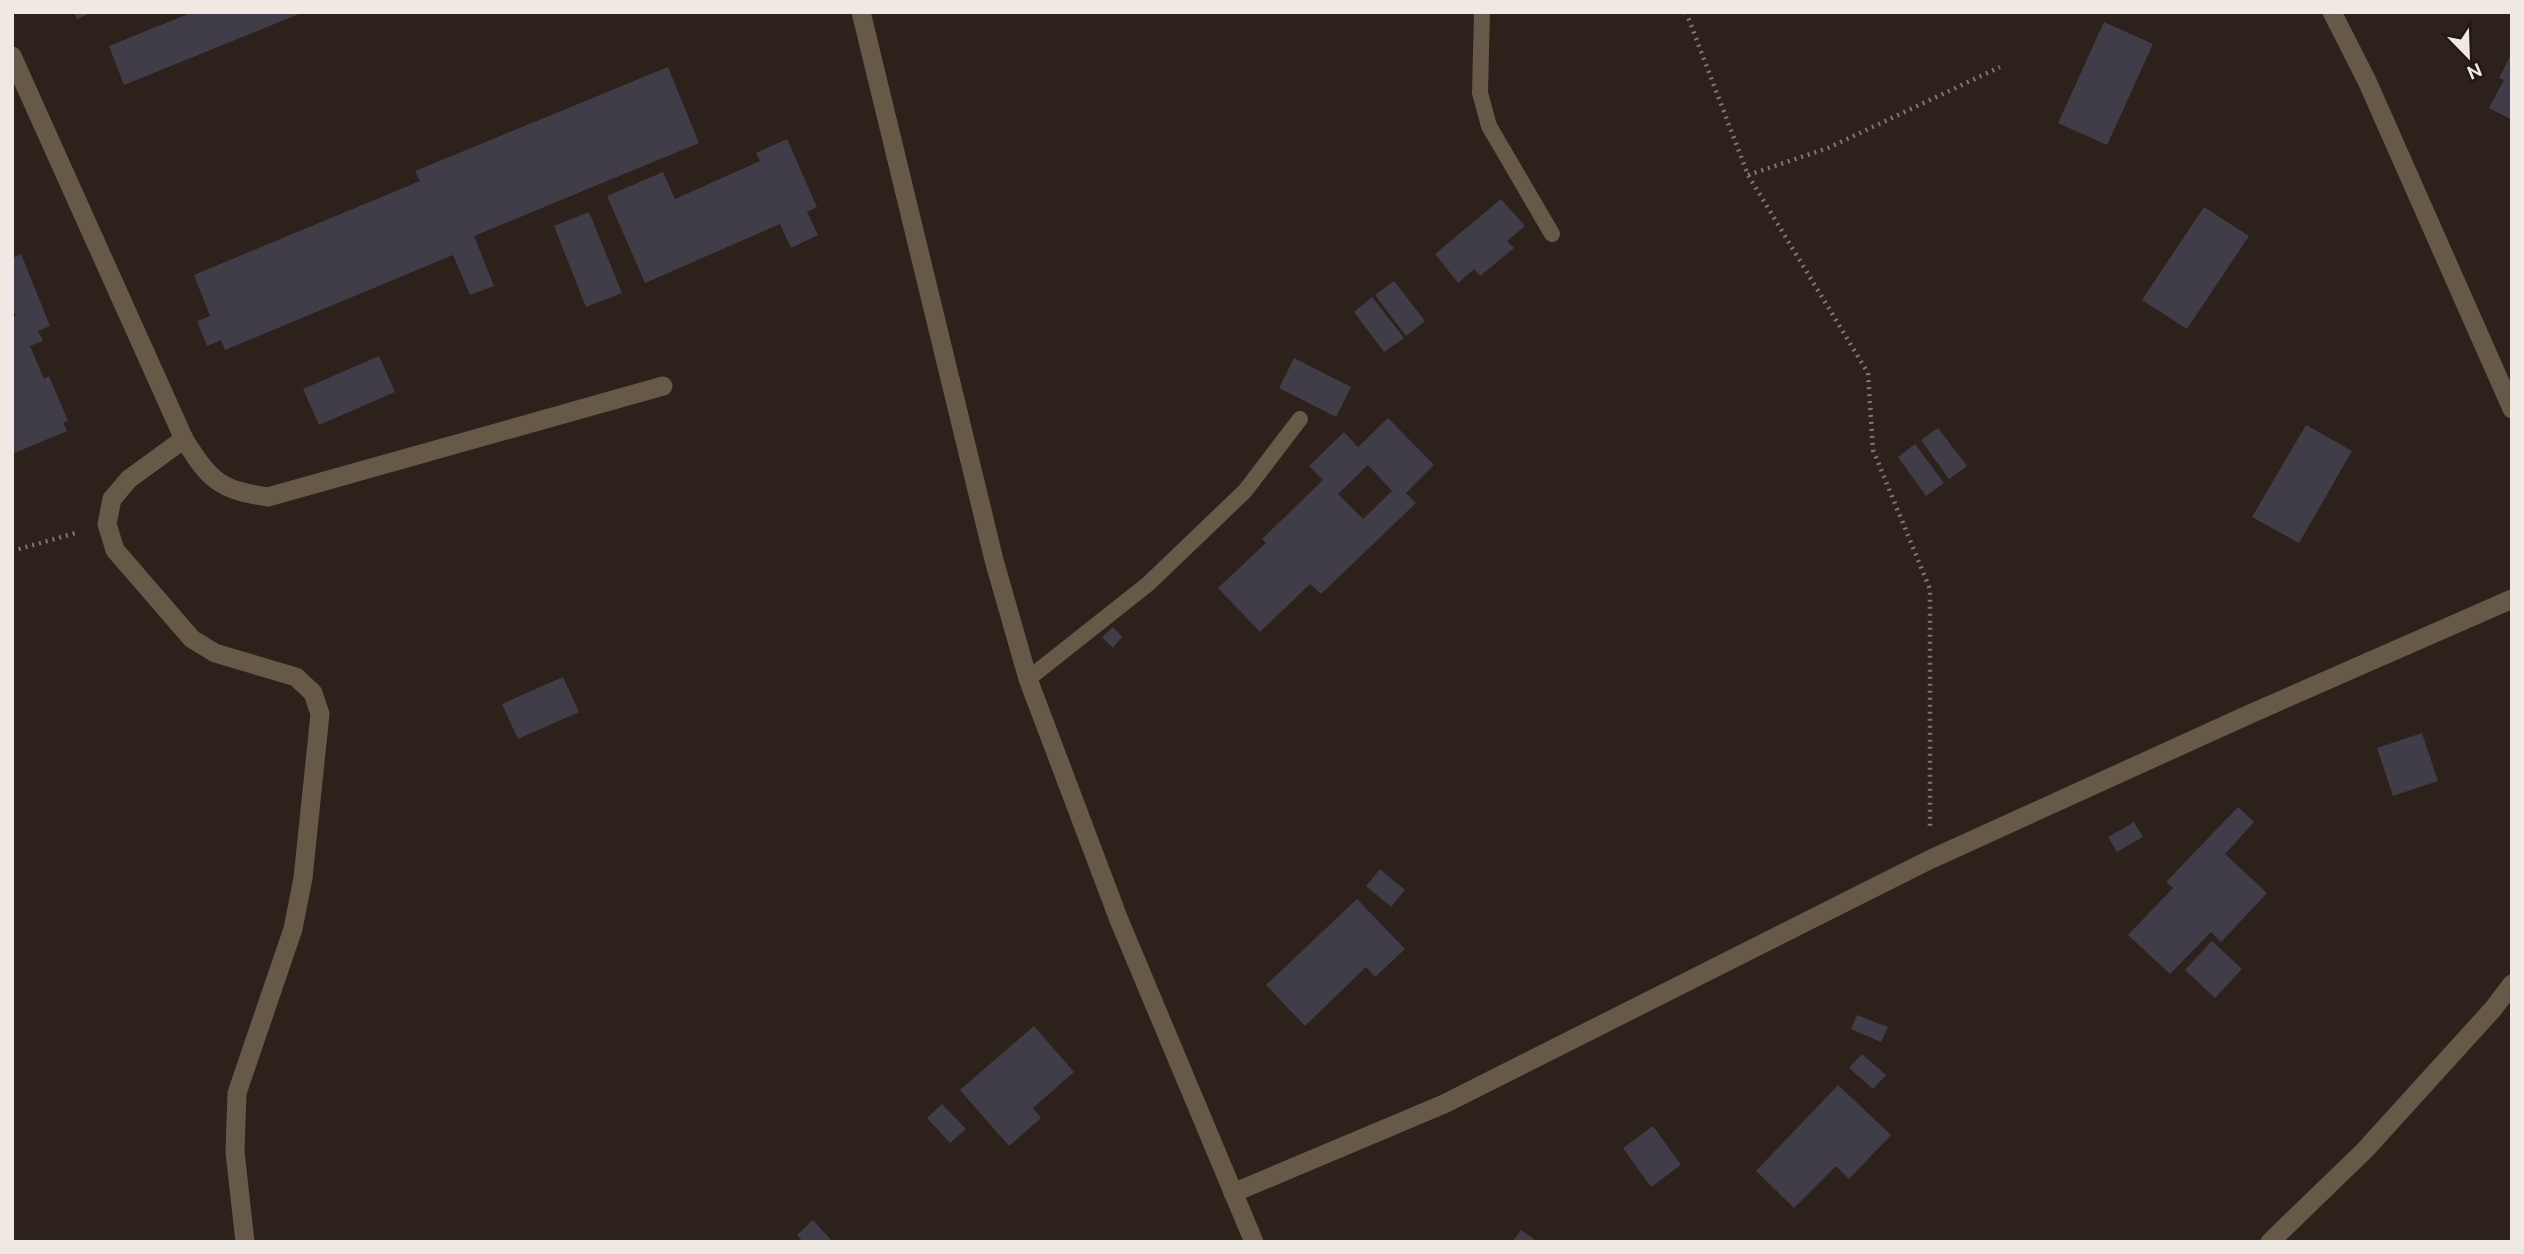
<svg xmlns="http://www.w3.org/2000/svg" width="2524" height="1254" viewBox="0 0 2524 1254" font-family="Ubuntu,sans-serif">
	<rect width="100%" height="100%" fill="#2d211b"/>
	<!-- building -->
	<g fill="#403c48" fill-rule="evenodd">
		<path d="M74 12H93L77 19Z"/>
		<path d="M193 12H304L124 85 109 46Z"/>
		<path d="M2104 22 2153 44 2107 145 2058 123Z"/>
		<path d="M2512 53V120L2489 108 2504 80 2499 78Z"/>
		<path d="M668 67 699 143 474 236 494 286 470 295 453 255 225 350 221 340 207 346 197 321 210 316 194 275 420 181 415 171Z"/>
		<path d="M787 139 817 207 807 212 818 235 791 248 780 224 645 283 607 196 663 172 675 199 760 161 756 153Z"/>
		<path d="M1501 199 1525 226 1507 241 1514 248 1480 276 1474 269 1458 283 1435 254Z"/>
		<path d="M2204 207 2249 236 2187 329 2142 300Z"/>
		<path d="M589 212 622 293 586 307 554 226Z"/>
		<path d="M21 254 50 326 38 331 43 341 30 346 44 379 49 376 68 421 63 423 67 431 12 454V317L16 316 12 308V258Z"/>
		<path d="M1394 281 1425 321 1406 336 1375 295Z"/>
		<path d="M1372 297 1404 338 1384 352 1354 312Z"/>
		<path d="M379 356 395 392 319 425 303 389Z"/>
		<path d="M1294 358 1351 387 1336 417 1279 388Z"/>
		<path d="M1388 418 1434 465 1406 493 1416 503 1321 594 1310 584 1260 632 1218 588 1266 543 1262 539 1323 480 1309 466 1344 432 1358 447ZM1368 465 1392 491 1363 519 1338 494Z"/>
		<path d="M2306 425 2352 451 2299 543 2252 517Z"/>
		<path d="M1938 428 1967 466 1949 479 1921 440Z"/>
		<path d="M1915 444 1944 483 1926 496 1898 457Z"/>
		<path d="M1113 627 1122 637 1113 648 1102 637Z"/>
		<path d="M563 677 579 712 518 739 502 704Z"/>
		<path d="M2422 733 2438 781 2393 796 2377 748Z"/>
		<path d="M2238 807 2254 822 2225 854 2267 893 2221 942 2211 932 2170 974 2128 935 2173 888 2166 882Z"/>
		<path d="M2134 822 2143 837 2117 852 2108 837Z"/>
		<path d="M1380 869 1405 890 1391 907 1366 886Z"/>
		<path d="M1357 899 1405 949 1375 977 1366 967 1305 1026 1266 985Z"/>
		<path d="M2212 941 2242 969 2215 998 2185 970Z"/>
		<path d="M1857 1015 1888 1027 1881 1042 1851 1029Z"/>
		<path d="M1034 1026 1074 1072 1033 1108 1041 1118 1009 1146 960 1090Z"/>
		<path d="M1862 1054 1886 1075 1873 1089 1849 1068Z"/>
		<path d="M1838 1085 1891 1135 1849 1179 1836 1166 1794 1208 1756 1171Z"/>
		<path d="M942 1104 966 1129 950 1143 927 1118Z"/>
		<path d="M1653 1126 1681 1165 1651 1187 1623 1148Z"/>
		<path d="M813 1220 833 1242H803L797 1235Z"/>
		<path d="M1521 1230 1538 1242H1512Z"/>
	</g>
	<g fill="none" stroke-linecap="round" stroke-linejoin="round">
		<!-- path -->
		<g stroke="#807671" stroke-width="4.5" stroke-dasharray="2 5" stroke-linecap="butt">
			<path d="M1686 12 1748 175 1868 373 1873 450 1930 589V828"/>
			<path d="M1748 175 1828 148 2000 67"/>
			<path d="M12 551 79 532"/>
		</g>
		<!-- service -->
		<g stroke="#665948" stroke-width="16">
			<path d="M1482 12 1480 93 1489 126 1552 234"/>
			<path d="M1028 679 1148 584 1245 491 1300 419"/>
		</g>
		<!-- minor -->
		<g stroke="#665948" stroke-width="19">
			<path d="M2332 12 2367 81 2512 409"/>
			<path d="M12 56 184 439C210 481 220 490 268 497L663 386"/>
			<path d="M184 439 129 479 112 499 107 524 115 550 192 639 215 653 296 677 313 693 320 714 303 878 293 929 237 1093 235 1152 245 1242"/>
			<path d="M1233 1193 1444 1104 1929 860 2250 714 2512 599"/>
		</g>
		<!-- tertiary -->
		<g stroke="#665948" stroke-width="19">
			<path d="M861 12 994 560 1028 679 1119 920 1254 1242"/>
			<path d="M2270 1242 2365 1150 2493 1009 2512 984"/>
		</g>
	</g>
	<!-- border -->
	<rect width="2524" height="1254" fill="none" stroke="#f0e8e3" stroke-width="28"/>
	<!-- north arrow -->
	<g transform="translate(2468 56) rotate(157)" stroke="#231812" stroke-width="5" paint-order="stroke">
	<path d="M0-5L12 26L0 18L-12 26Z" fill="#f0e8e3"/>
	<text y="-10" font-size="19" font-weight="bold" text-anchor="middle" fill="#f0e8e3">N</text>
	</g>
</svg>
